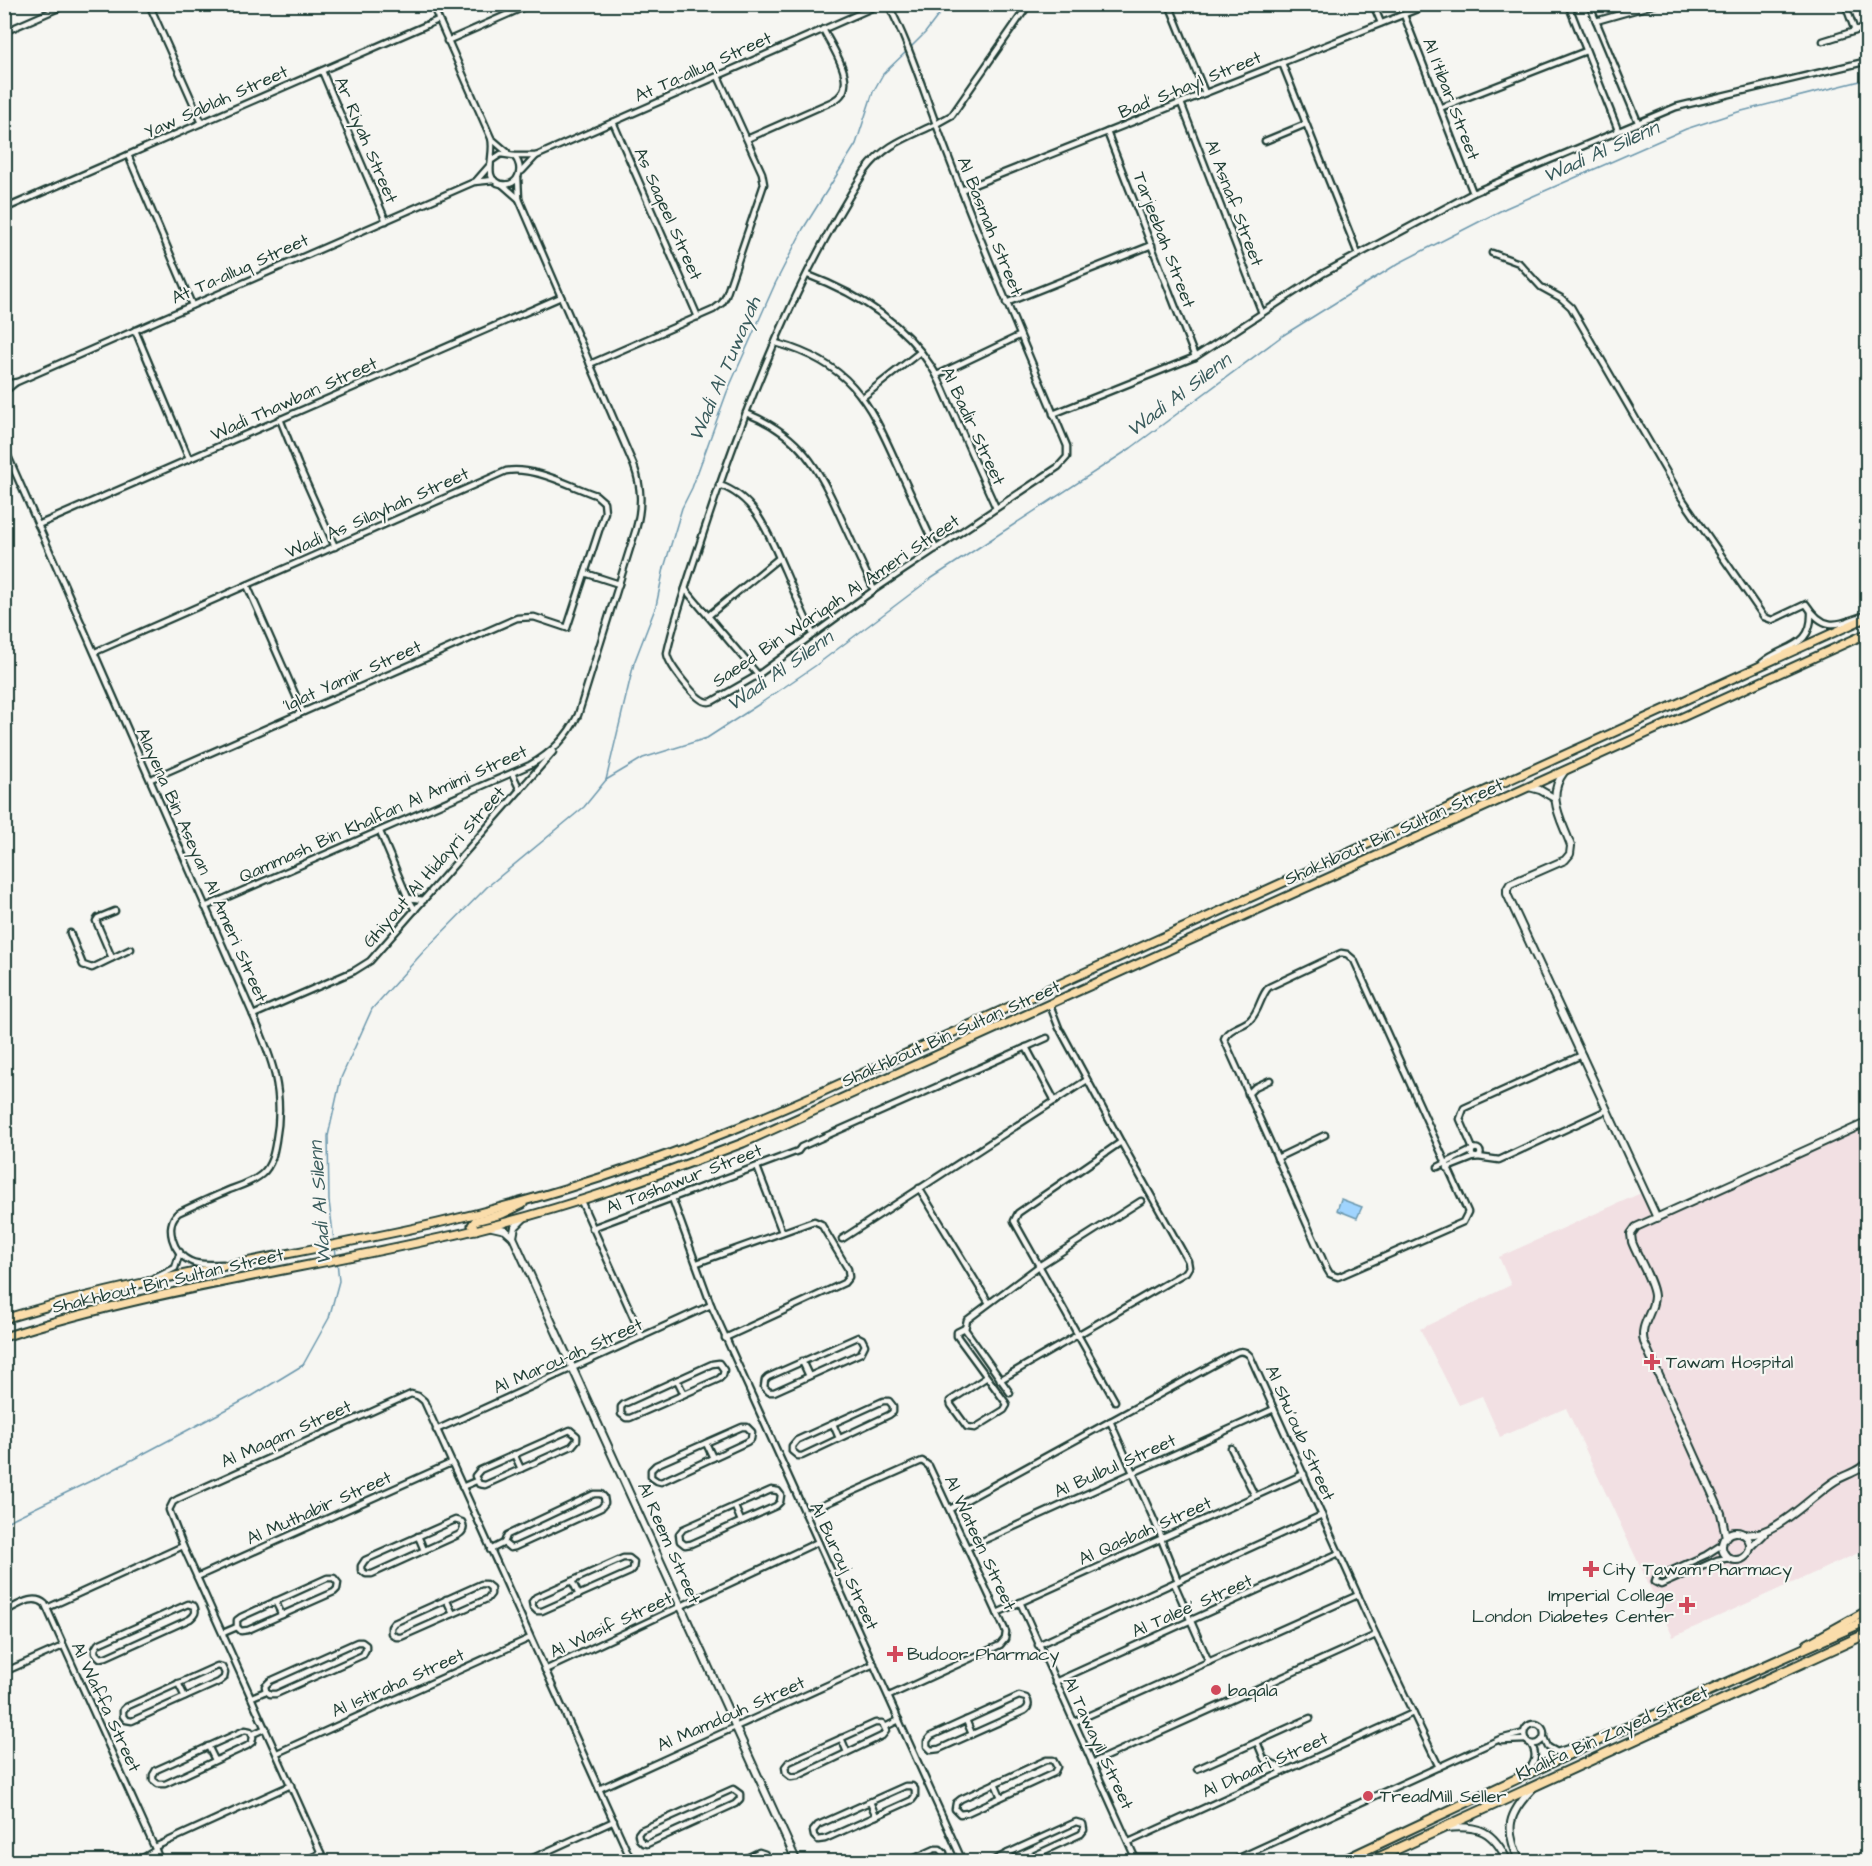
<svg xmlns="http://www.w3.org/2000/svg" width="1872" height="1866" viewBox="0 0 1872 1866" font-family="'Architects Daughter',sans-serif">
	<rect width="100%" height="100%" fill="#f6f6f2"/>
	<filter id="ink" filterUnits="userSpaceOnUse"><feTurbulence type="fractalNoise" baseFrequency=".0167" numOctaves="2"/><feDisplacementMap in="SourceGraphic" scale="12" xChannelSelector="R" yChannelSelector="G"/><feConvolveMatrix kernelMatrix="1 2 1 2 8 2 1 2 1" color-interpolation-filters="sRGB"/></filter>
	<g filter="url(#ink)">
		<!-- built -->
		<path fill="#f2e0e3" d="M1867 1124V1549L1673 1637 1566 1408 1500 1437 1482 1396 1459 1405 1420 1329 1511 1285 1499 1257 1641 1193 1653 1220Z"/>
		<!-- water -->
		<path fill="#a0d4fe" stroke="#6c98ad" stroke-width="1.5" d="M1341 1199 1362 1207 1357 1218 1337 1210Z"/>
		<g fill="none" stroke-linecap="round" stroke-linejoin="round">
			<!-- stream -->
			<g stroke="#6c98ad" stroke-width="1.5">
				<path d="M911 47 925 33 947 4"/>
				<path d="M606 780 634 663 656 606 664 568 682 508 692 488 727 392 775 284 803 229 856 144 873 92 883 74 907 51"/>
				<path d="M334 1241 329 1201 328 1136 341 1078 372 1009 424 951 487 887 584 807 606 780 643 758 707 738 761 703 815 666 929 580 1131 448 1282 336 1399 263 1506 208 1686 129 1738 112 1868 79"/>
				<path d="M335 1246 336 1256"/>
				<path d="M4 1523 111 1471 252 1396 303 1365 329 1318 339 1281 337 1261"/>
			</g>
			<!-- street casing -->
			<g stroke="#1f3d34" stroke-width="9">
				<g id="street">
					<path d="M149 4 202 123"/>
					<path d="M432 4 491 138C496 154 481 179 501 184 519 188 525 167 514 156L501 154 492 160"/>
					<path d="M888 4C908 42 921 84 936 124L938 129C978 237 1023 341 1067 446V457L1058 467 874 590 758 675 713 701C709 702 708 703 704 701 694 697 667 663 667 653 676 612 691 571 704 531 745 407 794 282 865 171 885 144 907 138 936 124L952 115 1029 4"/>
					<path d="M1169 4 1205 93"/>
					<path d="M1373 4 1381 23"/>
					<path d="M1568 4 1618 130"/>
					<path d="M1589 4 1638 122"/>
					<path d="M1845 4 1855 31"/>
					<path d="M1404 15 1473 193"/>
					<path d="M1596 21 1656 4"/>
					<path d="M4 32 68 4"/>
					<path d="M447 41 531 4"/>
					<path d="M1823 41 1868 27"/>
					<path d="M1282 63 1358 254"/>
					<path d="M322 71 386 221"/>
					<path d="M1181 103 1262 313"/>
					<path d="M1440 108 1586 51"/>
					<path d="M613 122 698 317"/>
					<path d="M1107 132 1195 357"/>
					<path d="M747 139 833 101C861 87 833 49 823 29"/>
					<path d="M493 140 507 152"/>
					<path d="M1265 141 1306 124"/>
					<path d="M128 155 192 305"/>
					<path d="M514 156H536L881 4"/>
					<path d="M522 171 536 156"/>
					<path d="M476 181 490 165"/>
					<path d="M503 185 519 199"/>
					<path d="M961 190 1430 4"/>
					<path d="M4 209 438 20"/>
					<path d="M1492 253 1519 263 1541 287 1561 298 1571 307 1681 497 1764 617 1772 620 1806 604C1826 635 1840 623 1868 614"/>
					<path d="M808 275C856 293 902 321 931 366 941 381 947 399 955 416 968 446 982 477 996 508"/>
					<path d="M1006 303 1152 245"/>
					<path d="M135 330 189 459"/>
					<path d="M776 343C849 363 868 399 897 464 910 492 923 521 936 549"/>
					<path d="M590 364 713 310 722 303 726 296 764 184 762 173 718 76"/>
					<path d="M937 375 1019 336"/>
					<path d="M4 384 17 382 474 182 494 180"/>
					<path d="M4 392 15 383"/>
					<path d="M863 397 920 352"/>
					<path d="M746 413C801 435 818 467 841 518 852 542 863 566 874 590"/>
					<path d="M1053 414 1195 357 1322 274 1473 193 1526 170 1676 107 1868 61"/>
					<path d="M280 419 298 464 335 547"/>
					<path d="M4 447 253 1015C272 1058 285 1092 276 1140 274 1152 272 1165 262 1174 253 1182 240 1186 229 1190 212 1197 195 1205 178 1213 164 1225 173 1254 190 1261 199 1266 213 1264 223 1264"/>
					<path d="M719 485C757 497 770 538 785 571 794 592 803 613 813 634"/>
					<path d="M38 525 561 297"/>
					<path d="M585 573 619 584"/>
					<path d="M247 585 303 712"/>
					<path d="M685 589 758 675"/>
					<path d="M708 616 779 558"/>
					<path d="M95 652 506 471C534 466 570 486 596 495L604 502 605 512 567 628 534 617 517 618 151 779"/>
					<path d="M1762 663C1784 644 1813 649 1811 611"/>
					<path d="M512 773 520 790"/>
					<path d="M380 832 408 898 415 910"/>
					<path d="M408 898 424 900"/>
					<path d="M205 907 530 765C552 753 567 738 578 715L636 529C642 507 642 488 634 466L519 199 518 178"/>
					<path d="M70 933 83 965 92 968 131 949"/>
					<path d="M1341 953 1347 954 1354 960 1468 1212 1463 1222 1338 1277 1330 1274 1327 1269 1224 1039C1228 1028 1242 1027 1250 1020 1260 1010 1260 996 1269 987Z"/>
					<path d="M112 958 96 921 98 918 115 911"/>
					<path d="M1050 1005 1059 1028"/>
					<path d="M253 1015 354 971 370 961 553 752"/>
					<path d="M1026 1047 1055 1101"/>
					<path d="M1248 1094 1255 1087 1270 1080"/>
					<circle cx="1476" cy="1153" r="4.5"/>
					<path d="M1473 1149 1460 1119 1464 1108 1582 1055"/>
					<path d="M1478 1157 1499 1160 1607 1110"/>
					<path d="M1277 1158 1325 1135"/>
					<path d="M757 1167 782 1232"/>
					<path d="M1438 1167 1472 1150"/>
					<path d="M1447 1168 1475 1157"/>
					<path d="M919 1188 989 1303"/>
					<path d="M672 1198 711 1305 963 1862"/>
					<path d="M581 1201 642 1337"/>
					<path d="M592 1228 798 1151 801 1147 1047 1038"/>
					<path d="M842 1239 1087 1080"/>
					<path d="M697 1263 814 1221 821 1224 848 1269 849 1277 844 1283 725 1338"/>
					<path d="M155 1278 175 1268 180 1252"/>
					<path d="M965 1328 957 1332V1336L1006 1403 1007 1405 1004 1410 975 1428 967 1427 951 1405 950 1401 987 1377"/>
					<path d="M858 1337 862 1339 865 1345 861 1353 774 1392H769L764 1387 765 1380 768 1377Z"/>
					<path d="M802 1361 809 1376"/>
					<path d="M719 1363 724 1370 723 1375 719 1379 630 1418H626L621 1414V1407L624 1404 712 1364Z"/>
					<path d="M677 1380 684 1394"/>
					<path d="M1000 1380 1186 1272 1189 1267 1188 1261 1121 1142 1061 1031"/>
					<path d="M1010 1393 965 1329 967 1320 1039 1266 1141 1201"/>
					<path d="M883 1401H889L893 1406V1412L889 1415 802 1456H798L792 1451V1446L797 1440Z"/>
					<path d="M1115 1401 1014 1221 1018 1213 1121 1142"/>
					<path d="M1110 1421 1162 1538"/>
					<path d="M833 1424 839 1438"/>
					<path d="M742 1427H747L752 1432 751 1439 747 1442 661 1482 657 1481 651 1477V1470L656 1465Z"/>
					<path d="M436 1430 711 1305"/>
					<path d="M570 1430 577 1436V1440L572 1446 485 1485 479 1484 475 1476 480 1470Z"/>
					<path d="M706 1443 713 1458"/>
					<path d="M1231 1448 1255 1496"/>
					<path d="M514 1454 521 1469"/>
					<path d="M462 1487 476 1481"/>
					<path d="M771 1490 778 1491 781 1495 780 1502 776 1506 691 1544 685 1545 680 1541 679 1534 683 1529Z"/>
					<path d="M594 1494H601L604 1497 605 1503 601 1508 515 1547 510 1548 504 1543 507 1535Z"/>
					<path d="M735 1507 741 1521"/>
					<path d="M950 1509 1235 1353C1241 1350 1246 1351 1250 1356L1376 1635 1439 1767"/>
					<path d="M805 1513 922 1461 929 1466 1006 1632 1005 1639 1000 1645 889 1696"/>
					<path d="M455 1520 462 1522C465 1528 463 1532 458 1535L372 1574H366L361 1570V1566L365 1560Z"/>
					<path d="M418 1536 424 1550"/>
					<path d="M1161 1539 1178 1581"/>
					<path d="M1723 1544 1706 1555 1657 1577 1655 1582 1661 1585 1717 1560 1730 1558"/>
					<path d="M967 1548 1274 1409"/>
					<path d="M490 1550 504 1543"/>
					<path d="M623 1558H629L634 1562 633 1569 630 1572 542 1611H537L533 1607 532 1602 536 1597Z"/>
					<path d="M197 1577 451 1463"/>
					<path d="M327 1578H334L338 1583 337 1589 334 1592 248 1630 241 1631 237 1627V1620L241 1617Z"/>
					<path d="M572 1581 579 1595"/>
					<path d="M1174 1583 1209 1662"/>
					<path d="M481 1584H486L491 1588V1594L487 1599 401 1637H396L391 1633V1627L394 1623Z"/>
					<path d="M446 1599 453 1614"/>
					<path d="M275 1601 282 1615"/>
					<path d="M1020 1602 1137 1862"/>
					<path d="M188 1604 194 1606C197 1612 195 1615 190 1619L106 1657 100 1658 95 1653V1649L98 1644Z"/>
					<path d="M47 1608 183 1546"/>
					<path d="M4 1612C17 1606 33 1593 45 1604L161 1862"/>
					<path d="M997 1613 1304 1474"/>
					<path d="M223 1633 237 1627"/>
					<path d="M357 1642H362L366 1645V1649L363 1655 276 1694H270L266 1691 265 1686 270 1681Z"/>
					<path d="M1038 1645 1322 1515"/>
					<path d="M217 1666 222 1667 225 1673 224 1678 219 1682 132 1721 126 1720 123 1716V1710L126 1707Z"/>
					<path d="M545 1670 818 1542"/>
					<path d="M4 1672 63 1646"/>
					<path d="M1055 1682 1339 1553"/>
					<path d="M178 1683 185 1697"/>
					<path d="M1019 1696 1026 1698C1030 1703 1029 1708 1024 1711L939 1749 931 1750 927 1746V1741L931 1736Z"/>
					<path d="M252 1697 266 1691"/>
					<path d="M966 1720 972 1734"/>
					<path d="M1074 1722 1358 1595"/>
					<path d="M875 1723H882L886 1731 882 1736 798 1776 791 1777 786 1773 785 1767 789 1762Z"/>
					<circle cx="1534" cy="1734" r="10"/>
					<path d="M885 1727 899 1720"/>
					<path d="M245 1730 250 1731 253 1737 252 1742 247 1746 165 1784H158L153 1780V1775L156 1770Z"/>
					<path d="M253 1734 266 1728"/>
					<path d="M841 1738 847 1752"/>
					<path d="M1544 1738 1548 1747 1557 1752 1587 1742"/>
					<path d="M1501 1741 1526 1740"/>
					<path d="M1257 1742 1264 1759 1276 1765 1282 1772"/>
					<path d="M208 1746 215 1760"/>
					<path d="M277 1753 530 1638"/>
					<path d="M1046 1760H1053L1057 1767 1054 1773 967 1813 960 1814 955 1809 956 1803 961 1799Z"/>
					<path d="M1092 1763 1376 1635"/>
					<path d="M1197 1769 1310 1718"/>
					<path d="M1526 1773C1535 1763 1538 1755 1531 1744"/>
					<path d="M995 1783 1001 1797"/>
					<path d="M905 1786H912L915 1789V1796L912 1800 825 1839 818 1840 814 1836 813 1831 818 1825Z"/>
					<path d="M599 1789 874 1664"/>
					<path d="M733 1789 740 1794V1799L735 1804 647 1844 643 1843 639 1839 638 1834 641 1830Z"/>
					<path d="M870 1802 876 1816"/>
					<path d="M1129 1842 1413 1713"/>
					<path d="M155 1847 291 1785"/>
					<path d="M136 1862 156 1850"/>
					<path d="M302 1862 321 1853"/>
					<path d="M325 1862 183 1546 169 1510 173 1502 178 1499 411 1394 418 1396 424 1401 632 1862"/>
					<path d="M524 1862 614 1821"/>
					<path d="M738 1862 759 1852 765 1854 768 1862"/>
					<path d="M906 1862 935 1849H940L944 1853"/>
					<path d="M942 1862 944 1853"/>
					<path d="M990 1862 1008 1853"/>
					<path d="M1016 1862 1008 1853 1076 1822 1083 1824 1084 1830 1081 1834 1020 1862"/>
					<path d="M1230 1862 1500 1739 1524 1733"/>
				</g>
			</g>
			<!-- secondary casing -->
			<g stroke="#1f3d34" stroke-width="10">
				<g id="secondary">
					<path d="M1564 772C1545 797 1562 820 1571 846L1570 854 1565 860 1510 884 1507 889V894L1657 1218"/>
					<path d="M1529 787 1540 790 1554 798"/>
					<path d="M492 1227 505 1230 513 1237 797 1862"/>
					<path d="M513 1237 515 1227 524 1218"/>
					<circle cx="1736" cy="1546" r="14"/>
					<path d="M1742 1534C1773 1540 1811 1496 1835 1481 1846 1474 1860 1472 1868 1461"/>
					<path d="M1726 1537 1721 1513 1644 1342C1639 1324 1654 1313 1654 1296 1653 1281 1637 1256 1632 1242L1631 1234 1636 1227 1868 1122"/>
					<path d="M1750 1548 1764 1534"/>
					<path d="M1446 1828C1479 1825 1493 1830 1508 1862"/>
					<path d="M1520 1862C1504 1828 1508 1814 1533 1788"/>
				</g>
			</g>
			<!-- primary casing -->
			<g stroke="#1f3d34" stroke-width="11">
				<g id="primary">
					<path d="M476 1230 472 1225 475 1221 502 1214 523 1204"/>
					<path d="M4 1319C147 1275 293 1256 438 1223 568 1193 693 1149 815 1095L1868 617"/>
					<path d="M4 1337C159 1287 321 1267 479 1229 569 1207 656 1176 743 1143L1868 633"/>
					<path d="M1807 1644 1868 1610"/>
				</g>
			</g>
			<!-- highway casing -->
			<g stroke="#1f3d34" stroke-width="12">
				<g id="highway">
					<path d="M1340 1862 1610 1735 1868 1620"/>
					<path d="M1369 1862 1868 1633"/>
				</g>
			</g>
			<!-- street -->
			<use href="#street" stroke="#f6f6f2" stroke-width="4.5"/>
			<!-- secondary -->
			<use href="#secondary" stroke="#f6f6f2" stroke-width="6"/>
			<!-- primary -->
			<use href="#primary" stroke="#faddab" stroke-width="7"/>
			<!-- highway -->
			<use href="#highway" stroke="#faddab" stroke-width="8"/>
		</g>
	</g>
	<!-- markers -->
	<g fill="#d1495b" stroke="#f6f6f2" stroke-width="2">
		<path d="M1649 1353h6v6h6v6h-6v6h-6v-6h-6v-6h6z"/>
		<path d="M1588 1560h6v6h6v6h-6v6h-6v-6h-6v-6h6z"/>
		<path d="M1684 1596h6v6h6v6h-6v6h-6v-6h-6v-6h6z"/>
		<path d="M892 1645h6v6h6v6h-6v6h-6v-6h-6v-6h6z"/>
		<circle cx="1216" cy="1690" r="6"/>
		<circle cx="1368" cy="1796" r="6"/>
	</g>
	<g text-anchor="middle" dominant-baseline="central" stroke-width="4.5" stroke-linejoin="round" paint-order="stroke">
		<!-- street labels -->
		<g font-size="18" fill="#1f3d34" stroke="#f6f6f2">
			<text transform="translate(703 67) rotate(-24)">At Ta-alluq Street</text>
			<text transform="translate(1190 85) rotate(-22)">Bad' S-hayl Street</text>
			<text transform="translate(1451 99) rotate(69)">Al I'tibar Street</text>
			<text transform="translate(216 102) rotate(-24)">Yaw Sablah Street</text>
			<text transform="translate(366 140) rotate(67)">Ar Riyah Street</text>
			<text transform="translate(1234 203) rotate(69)">Al Asnaf Street</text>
			<text transform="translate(668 214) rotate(66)">As Saqeel Street</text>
			<text transform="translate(990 226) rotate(68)">Al Basmah Street</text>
			<text transform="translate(1164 240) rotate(69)">Tarjeebah Street</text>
			<text transform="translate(240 269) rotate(-24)">At Ta-alluq Street</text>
			<text transform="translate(294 399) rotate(-24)">Wadi Thawban Street</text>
			<text transform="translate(973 426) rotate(65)">Al Badir Street</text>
			<text transform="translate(377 513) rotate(-24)">Wadi As Silayhah Street</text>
			<text transform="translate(836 601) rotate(-34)">Saeed Bin Wariqah Al Ameri Street</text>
			<text transform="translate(352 676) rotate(-24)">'Iqlat Yamir Street</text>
			<text transform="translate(383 814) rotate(-24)">Qammash Bin Khalfan Al Amimi Street</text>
			<text transform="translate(1394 832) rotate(-24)">Shakhbout Bin Sultan Street</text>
			<text transform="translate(202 865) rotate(66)">Alayena Bin Aseyan Al Ameri Street</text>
			<text transform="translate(434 867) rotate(-49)">Ghiyout Al Hidayri Street</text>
			<text transform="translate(951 1034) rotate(-24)">Shakhbout Bin Sultan Street</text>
			<text transform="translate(684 1179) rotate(-21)">Al Tashawur Street</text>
			<text transform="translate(168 1281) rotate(-13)">Shakhbout Bin Sultan Street</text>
			<text transform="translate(568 1356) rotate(-24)">Al Marou-ah Street</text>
			<text transform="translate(1300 1433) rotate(66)">Al Shu'oub Street</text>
			<text transform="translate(286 1434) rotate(-24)">Al Maqam Street</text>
			<text transform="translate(1115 1466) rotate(-24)">Al Bulbul Street</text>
			<text transform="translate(319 1508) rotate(-24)">Al Muthabir Street</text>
			<text transform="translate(1145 1531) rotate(-24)">Al Qasbah Street</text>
			<text transform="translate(669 1543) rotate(66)">Al Reem Street</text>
			<text transform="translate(980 1543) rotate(65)">Al Wateen Street</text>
			<text transform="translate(844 1566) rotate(65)">Al Burouj Street</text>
			<text transform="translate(1192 1606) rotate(-24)">Al Talee' Street</text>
			<text transform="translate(611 1625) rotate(-25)">Al Wasif Street</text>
			<text transform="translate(398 1683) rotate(-24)">Al Istiraha Street</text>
			<text transform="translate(106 1707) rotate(65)">Al Waffa Street</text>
			<text transform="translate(731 1714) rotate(-24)">Al Mamdouh Street</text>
			<text transform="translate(1612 1733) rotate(-24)">Khalifa Bin Zayed Street</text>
			<text transform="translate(1098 1743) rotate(65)">Al Tawayil Street</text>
			<text transform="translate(1265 1765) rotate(-24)">Al Dhaari Street</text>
		</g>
		<!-- poi labels -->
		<g font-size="18" fill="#1f3d34" stroke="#f6f6f2" text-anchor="start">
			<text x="1666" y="1362">Tawam Hospital</text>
			<text x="1603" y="1569">City Tawam Pharmacy</text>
			<text x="1674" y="1595" text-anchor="end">Imperial College<tspan x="1674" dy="21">London Diabetes Center</tspan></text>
			<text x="907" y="1654">Budoor Pharmacy</text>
			<text x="1228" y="1690">baqala</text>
			<text x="1380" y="1796">TreadMill Seller</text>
		</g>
		<!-- water labels -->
		<g font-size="20" font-style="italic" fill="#395b5c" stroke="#f6f6f2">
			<text transform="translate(1601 152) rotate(-24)">Wadi Al Silenn</text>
			<text transform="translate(725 369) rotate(-67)">Wadi Al Tuwayah</text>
			<text transform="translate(1179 395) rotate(-37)">Wadi Al Silenn</text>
			<text transform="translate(780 671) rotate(-35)">Wadi Al Silenn</text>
			<text transform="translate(320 1203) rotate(-94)">Wadi Al Silenn</text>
		</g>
	</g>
	<!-- margin -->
	<rect width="1872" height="1866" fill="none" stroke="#f6f6f2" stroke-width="24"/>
	<rect x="12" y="12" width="1848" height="1842" fill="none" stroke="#1f3d34" stroke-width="2" filter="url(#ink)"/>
</svg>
